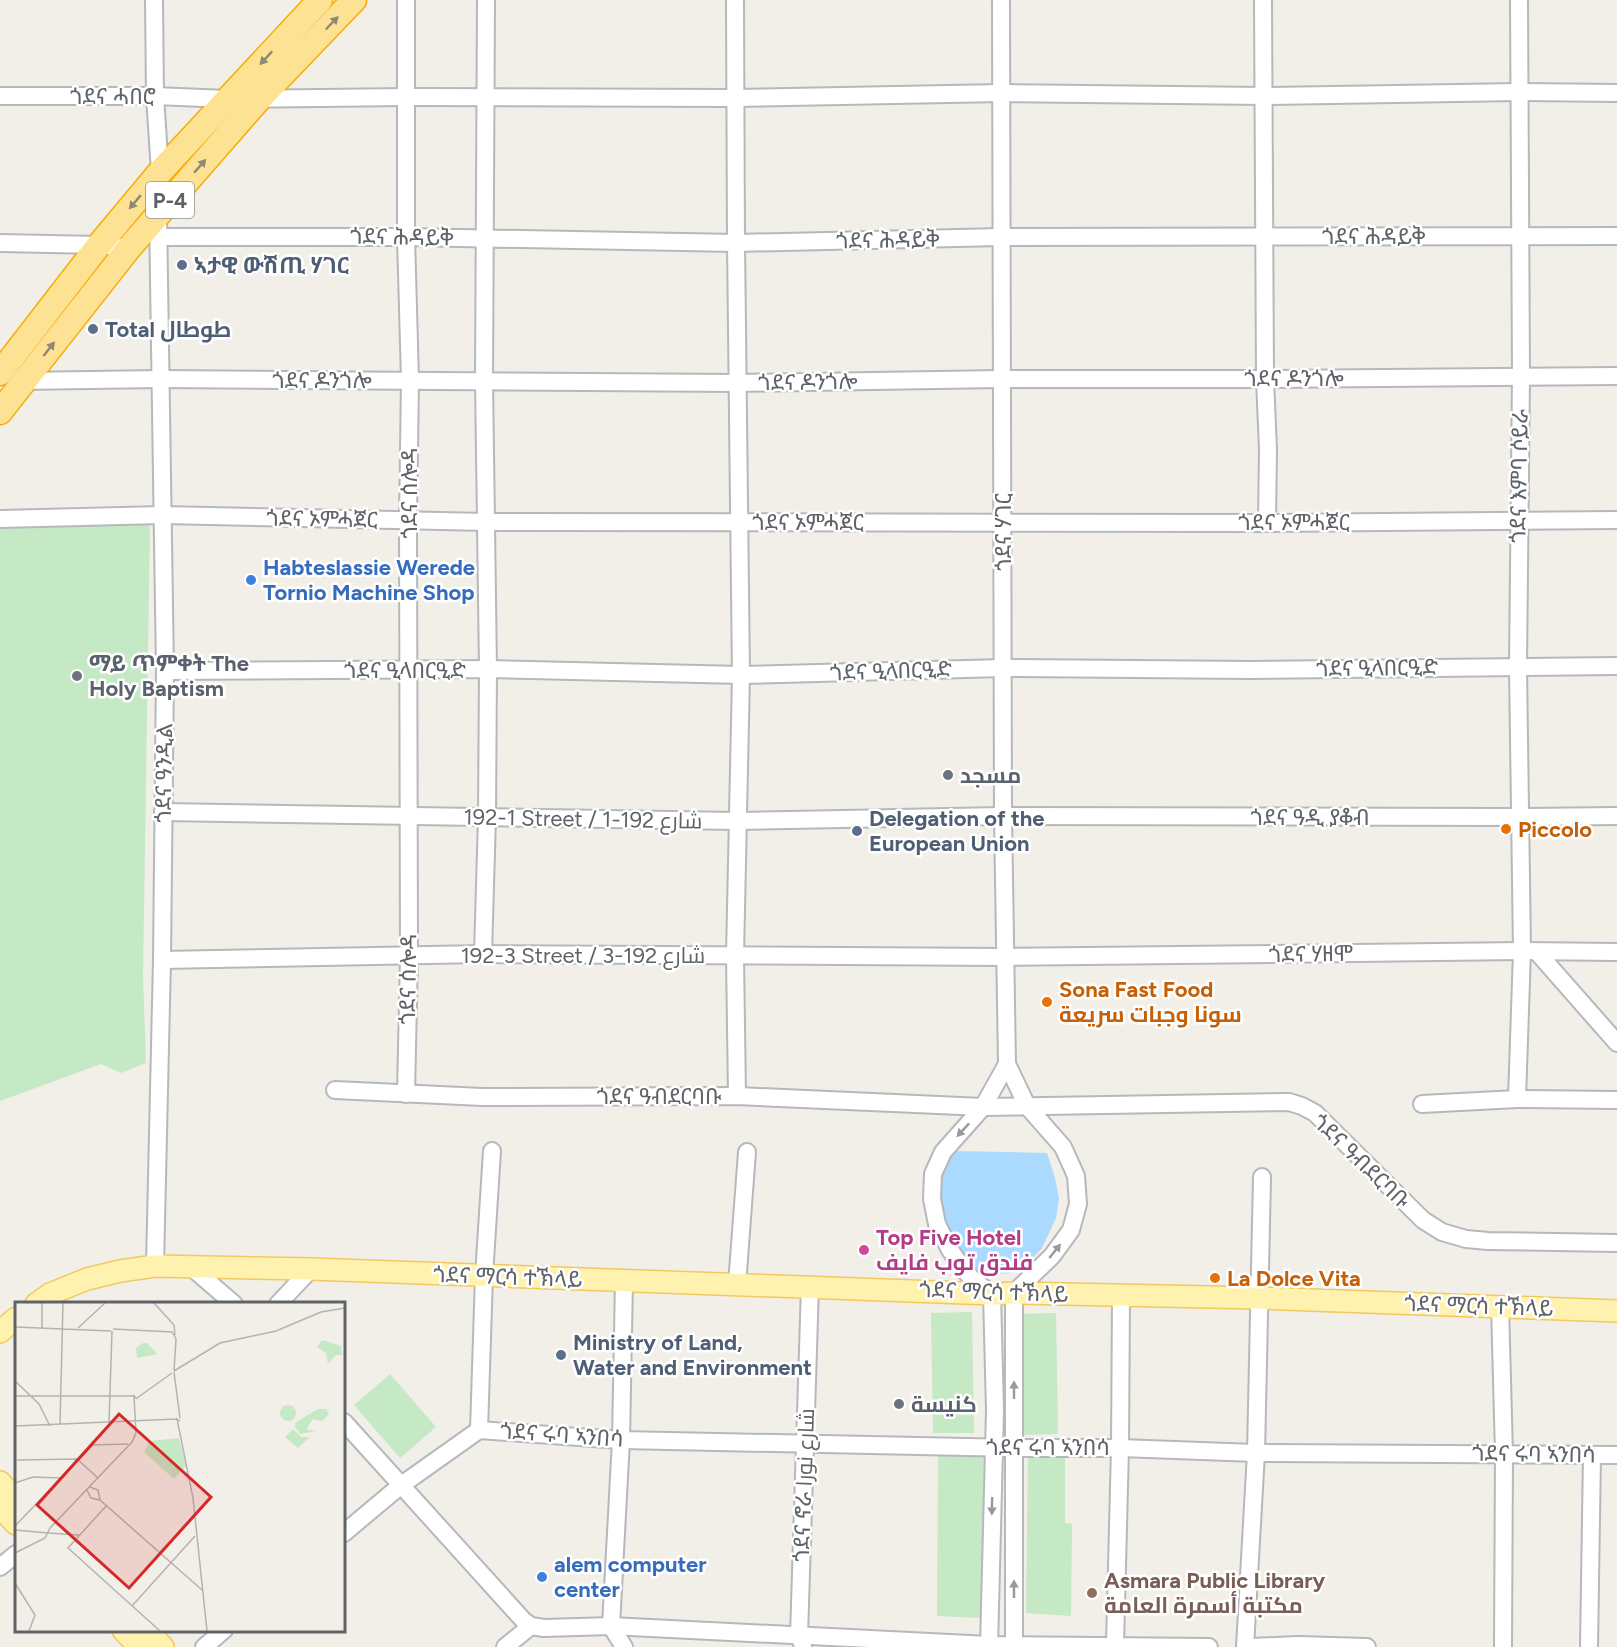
<svg xmlns="http://www.w3.org/2000/svg" width="1617" height="1647" viewBox="0 0 1617 1647" font-family="Figtree,Cairo,'Noto Sans Ethiopic',sans-serif">
	<rect width="100%" height="100%" fill="#f1efe8"/>
	<!-- green -->
	<g fill="#c5e8c5">
		<path d="M0 521H150L143 976 146 1063 121 1073 101 1064 0 1101Z"/>
		<path d="M972 1312 974 1433H933L931 1313Z"/>
		<path d="M1056 1313 1058 1434 1018 1435 1015 1314Z"/>
		<path d="M390 1374 436 1427 400 1458 354 1405Z"/>
		<path d="M1028 1451H1065V1523L1072 1524 1071 1616 1026 1613Z"/>
		<path d="M938 1454 984 1456 981 1618 937 1616Z"/>
	</g>
	<!-- water -->
	<path fill="#aadaff" d="M956 1151 1047 1153 1055 1178 1059 1199 1056 1218 1042 1248 1031 1260 1019 1271 1011 1273 999 1274 979 1271 973 1268 953 1244 939 1210 940 1177 945 1165Z"/>
	<g fill="none" stroke-linecap="round" stroke-linejoin="round">
		<!-- minor casing -->
		<g stroke="#b5b8bc" stroke-width="20">
			<g id="minor">
				<path d="M154 0 155 96 160 172 158 214 165 671 162 960 155 1266"/>
				<path d="M406 0V237L410 380 408 521 409 956 406 1094"/>
				<path d="M735 0 736 243 741 675 735 956 737 1096"/>
				<path d="M1001 0 1003 816 1007 1064 1027 1106 1063 1147 1076 1176 1078 1204 1071 1230 1052 1256 1014 1293V1647"/>
				<path d="M1263 0 1265 379 1268 450 1267 523"/>
				<path d="M0 96H155L227 99 407 97 735 98 1002 93 1264 96 1520 92 1617 93"/>
				<path d="M159 237H406L736 243 1001 237 1617 236"/>
				<path d="M0 243 99 245 129 248"/>
				<path d="M19 381 161 379 738 383 1001 379H1265L1617 376"/>
				<path d="M0 519 162 515 487 522 1267 523 1617 520"/>
				<path d="M165 671 488 669 741 675 1003 668 1252 670 1617 666"/>
				<path d="M163 812 738 821 1003 816 1521 817 1617 816"/>
				<path d="M1537 952 1617 1043"/>
				<path d="M483 954 487 817 488 669 484 380 486 0"/>
				<path d="M162 960 483 954 1005 957 1522 951 1617 952"/>
				<path d="M335 1090 482 1097 737 1096 983 1107 1289 1102 1302 1106 1315 1113 1423 1220 1442 1232 1466 1239 1488 1241 1617 1243"/>
				<path d="M1517 1099 1522 951 1518 667 1521 376 1519 0"/>
				<path d="M1422 1104 1517 1099 1616 1100"/>
				<path d="M191 1267 234 1304"/>
				<path d="M737 1285 747 1152"/>
				<path d="M278 1304 311 1269"/>
				<path d="M1500 1306 1504 1454 1503 1647"/>
				<path d="M344 1422 524 1621 531 1626 544 1628 611 1626 989 1645 1209 1647"/>
				<path d="M479 1430 621 1440 1015 1448H1120L1256 1453 1617 1455"/>
				<path d="M479 1430 484 1276 492 1151"/>
				<path d="M344 1533 400 1486 479 1430"/>
				<path d="M0 1567 16 1554"/>
				<path d="M1115 1645 1120 1448 1121 1296"/>
				<path d="M803 1646 799 1636 810 1286"/>
				<path d="M204 1647 224 1630"/>
				<path d="M505 1647 531 1626"/>
				<path d="M624 1647 611 1626 621 1440 624 1281"/>
				<path d="M989 1647 995 1410 992 1294 973 1280 962 1267 950 1250 937 1224 932 1199 933 1174 943 1152 983 1107 1007 1064"/>
				<path d="M1245 1647 1256 1453 1262 1177"/>
				<path d="M1252 1647 1298 1645 1367 1647"/>
				<path d="M1589 1647 1592 1455"/>
			</g>
		</g>
		<!-- major casing -->
		<g stroke="#f2c960" stroke-width="24">
			<g id="major">
				<path d="M36 1304 50 1294 87 1279 120 1271 155 1266 311 1269 992 1294 1014 1293 1259 1298 1617 1311"/>
				<path d="M0 1332 16 1318"/>
				<path d="M0 1482 16 1500"/>
				<path d="M0 1507 16 1524"/>
				<path d="M123 1630 139 1647"/>
				<path d="M147 1630 163 1647"/>
			</g>
		</g>
		<!-- highway casing -->
		<g stroke="#f9ab00" stroke-width="27">
			<g id="highway">
				<path d="M0 373 99 245 160 172 320 0"/>
				<path d="M0 412 129 248 259 99 354 0"/>
			</g>
		</g>
		<!-- minor -->
		<use href="#minor" stroke="#fff" stroke-width="16"/>
		<!-- major -->
		<use href="#major" stroke="#fff2af" stroke-width="21"/>
		<!-- highway -->
		<use href="#highway" stroke="#fde293" stroke-width="24"/>
	</g>
	<!-- one-way arrows -->
	<defs><path id="oneway-solid" d="M-6-.8H1V-3.2L6.5 0L1 3.2V.8H-6Z" transform="scale(1.5)"/></defs>
	<g fill="#8e8975">
		<use href="#oneway-solid" transform="translate(332 23) rotate(-46)"/>
		<use href="#oneway-solid" transform="translate(266 58) rotate(133)"/>
		<use href="#oneway-solid" transform="translate(200 166) rotate(-49)"/>
		<use href="#oneway-solid" transform="translate(135 202) rotate(130)"/>
		<use href="#oneway-solid" transform="translate(49 349) rotate(-52)"/>
	</g>
	<g fill="#979a9d">
		<use href="#oneway-solid" transform="translate(963 1130) rotate(133)"/>
		<use href="#oneway-solid" transform="translate(1055 1251) rotate(-51)"/>
		<use href="#oneway-solid" transform="translate(1014 1390) rotate(-90)"/>
		<use href="#oneway-solid" transform="translate(992 1506) rotate(91)"/>
		<use href="#oneway-solid" transform="translate(1014 1589) rotate(-90)"/>
	</g>
	<!-- markers -->
	<g fill="#5c6f8a" stroke="#fff" stroke-width="2">
		<circle cx="182" cy="265" r="6"/>
		<circle cx="93" cy="329" r="6"/>
		<circle cx="857" cy="831" r="6"/>
		<circle cx="561" cy="1355" r="6"/>
	</g>
	<g fill="#3f7fe0" stroke="#fff" stroke-width="2">
		<circle cx="251" cy="580" r="6"/>
		<circle cx="542" cy="1577" r="6"/>
	</g>
	<g fill="#6b7280" stroke="#fff" stroke-width="2">
		<circle cx="77" cy="676" r="6"/>
		<circle cx="948" cy="775" r="6"/>
		<circle cx="899" cy="1404" r="6"/>
	</g>
	<g fill="#e8710a" stroke="#fff" stroke-width="2">
		<circle cx="1506" cy="829" r="6"/>
		<circle cx="1047" cy="1002" r="6"/>
		<circle cx="1215" cy="1278" r="6"/>
	</g>
	<circle fill="#d1479c" stroke="#fff" stroke-width="2" cx="864" cy="1250" r="6"/>
	<circle fill="#8d6e63" stroke="#fff" stroke-width="2" cx="1092" cy="1593" r="6"/>
	<g text-anchor="middle" dominant-baseline="central" stroke-width="5" stroke-linejoin="round" paint-order="stroke">
		<!-- shield labels -->
		<rect fill="#fff" stroke="#8f9295" stroke-width="1.5" x="146" y="182" width="48" height="36" rx="4.5"/>
		<g font-size="21" font-weight="bold" fill="#5f6368">
			<text x="170" y="200">P-4</text>
		</g>
		<!-- street labels -->
		<g font-size="22" fill="#5f6368" stroke="#fff">
			<text x="113" y="96">ጎደና ሓበሮ</text>
			<text x="1374" y="236">ጎደና ሕዳይቅ</text>
			<text transform="translate(402 237) rotate(1)">ጎደና ሕዳይቅ</text>
			<text transform="translate(888 240) rotate(-1)">ጎደና ሕዳይቅ</text>
			<text x="1294" y="378">ጎደና ዶንጎሎ</text>
			<text x="322" y="380">ጎደና ዶንጎሎ</text>
			<text transform="translate(808 382) rotate(-1)">ጎደና ዶንጎሎ</text>
			<text transform="translate(1519 476) rotate(-89)">ጎደና እምባ ሶይራ</text>
			<text transform="translate(409 493) rotate(-90)">ጎደና ሰሎዳ</text>
			<text transform="translate(322 519) rotate(1)">ጎደና ኦምሓጀር</text>
			<text x="808" y="522">ጎደና ኦምሓጀር</text>
			<text x="1294" y="522">ጎደና ኦምሓጀር</text>
			<text transform="translate(1003 532) rotate(-90)">ጎደና ሃገር</text>
			<text transform="translate(1377 668) rotate(-1)">ጎደና ዒላበርዒድ</text>
			<text x="405" y="670">ጎደና ዒላበርዒድ</text>
			<text transform="translate(891 671) rotate(-2)">ጎደና ዒላበርዒድ</text>
			<text transform="translate(164 773) rotate(-89)">ጎደና ዓንዲል</text>
			<text x="1310" y="817">ጎደና ዓዲ ያቆብ</text>
			<text transform="translate(583 819) rotate(1)">192-1 Street / شارع 192-1</text>
			<text transform="translate(1311 954) rotate(-1)">ጎደና ሃዘሞ</text>
			<text x="583" y="955">192-3 Street / شارع 192-3</text>
			<text transform="translate(408 979) rotate(-89)">ጎደና ሰሎዳ</text>
			<text x="659" y="1096">ጎደና ዓብደርባቡ</text>
			<text transform="translate(1361 1161) rotate(44)">ጎደና ዓብደርባቡ</text>
			<text transform="translate(508 1277) rotate(2)">ጎደና ማርሳ ተኽላይ</text>
			<text transform="translate(994 1292) rotate(2)">ጎደና ማርሳ ተኽላይ</text>
			<text transform="translate(1479 1306) rotate(2)">ጎደና ማርሳ ተኽላይ</text>
			<text transform="translate(562 1435) rotate(4)">ጎደና ሩባ ኣንበሳ</text>
			<text x="1048" y="1447">ጎደና ሩባ ኣንበሳ</text>
			<text transform="translate(1534 1454) rotate(1)">ጎደና ሩባ ኣንበሳ</text>
			<text transform="translate(804 1485) rotate(-88)">ጎደና ኖራ شارع نورا</text>
		</g>
		<!-- service labels -->
		<g font-size="22" font-weight="bold" fill="#4e5e75" stroke="#fff" text-anchor="start">
			<text x="194" y="265">ኣታዊ ውሽጢ ሃገር</text>
			<text x="105" y="329">Total طوطال</text>
			<text x="869" y="818">Delegation of the<tspan x="869" dy="25">European Union</tspan></text>
			<text x="573" y="1342">Ministry of Land,<tspan x="573" dy="25">Water and Environment</tspan></text>
		</g>
		<!-- shop labels -->
		<g font-size="22" font-weight="bold" fill="#366cbe" stroke="#fff" text-anchor="start">
			<text x="263" y="567">Habteslassie Werede<tspan x="263" dy="25">Tornio Machine Shop</tspan></text>
			<text x="554" y="1564">alem computer<tspan x="554" dy="25">center</tspan></text>
		</g>
		<!-- worship labels -->
		<g font-size="22" font-weight="bold" fill="#5b616d" stroke="#fff" text-anchor="start">
			<text x="89" y="663">ማይ ጥምቀት The<tspan x="89" dy="25">Holy Baptism</tspan></text>
			<text x="960" y="775">مسجد</text>
			<text x="911" y="1404">كنيسة</text>
		</g>
		<!-- food labels -->
		<g font-size="22" font-weight="bold" fill="#c56008" stroke="#fff" text-anchor="start">
			<text x="1518" y="829">Piccolo</text>
			<text x="1059" y="989">Sona Fast Food<tspan x="1059" dy="25">سونا وجبات سريعة</tspan></text>
			<text x="1227" y="1278">La Dolce Vita</text>
		</g>
		<!-- hotel labels -->
		<g font-size="22" font-weight="bold" fill="#b23c85" stroke="#fff" text-anchor="start">
			<text x="876" y="1237">Top Five Hotel<tspan x="876" dy="25">فندق توب فايف</tspan></text>
		</g>
		<!-- education labels -->
		<g font-size="22" font-weight="bold" fill="#785e54" stroke="#fff" text-anchor="start">
			<text x="1104" y="1580">Asmara Public Library<tspan x="1104" dy="25">مكتبة أسمرة العامة</tspan></text>
		</g>
	</g>
	<!-- overview -->
	<g transform="translate(15 1302)">
		<rect width="330" height="330" fill="#f1efe8"/>
		<path d="M307 38 326 44 327 53H321L313 62 311 51 302 45ZM128 41H132L142 52 122 56 121 46ZM265 111a8 8 0 1 1 16 0a8 8 0 1 1-16 0ZM303 107H311L314 112 307 119 298 117 293 124 292 128 302 129 285 132 280 125 281 120ZM278 127 286 135H295L283 146 270 135ZM164 136 171 164 159 177 129 150 135 139Z" fill="#c5e8c5"/>
		<path fill="none" stroke="#b3b3b1" stroke-width="1.5" d="M139 1 159 23 160 33M0 25 96 29M27 26V1M63 26 90 1M98 27 157 30 161 37 159 69M159 69 205 41 261 29 306 10 330 6M159 70 165 116M0 79 24 102 35 124M0 94H120M122 96 157 71M165 119 162 117 178 196 192 329M94 120 97 29M45 122 48 1M0 124 162 117M2 158 62 157 83 176M0 181 18 175 47 176M0 182V160M75 185 83 188 85 198M72 188 76 196 85 198M85 198 187 288M92 203 53 246 145 329M0 224 78 143 113 142M0 228 33 231M33 231 64 233M0 251 30 236 35 226 117 140 121 131 119 94 122 97M0 281 20 313 14 329M117 304 180 234"/>
		<path fill="#d62828" fill-opacity="0.15" stroke="#d62828" stroke-width="3" d="M104 112 196 195 114 286 22 203Z"/>
		<rect width="330" height="330" fill="none" stroke="#5f6368" stroke-width="3"/>
	</g>
</svg>
